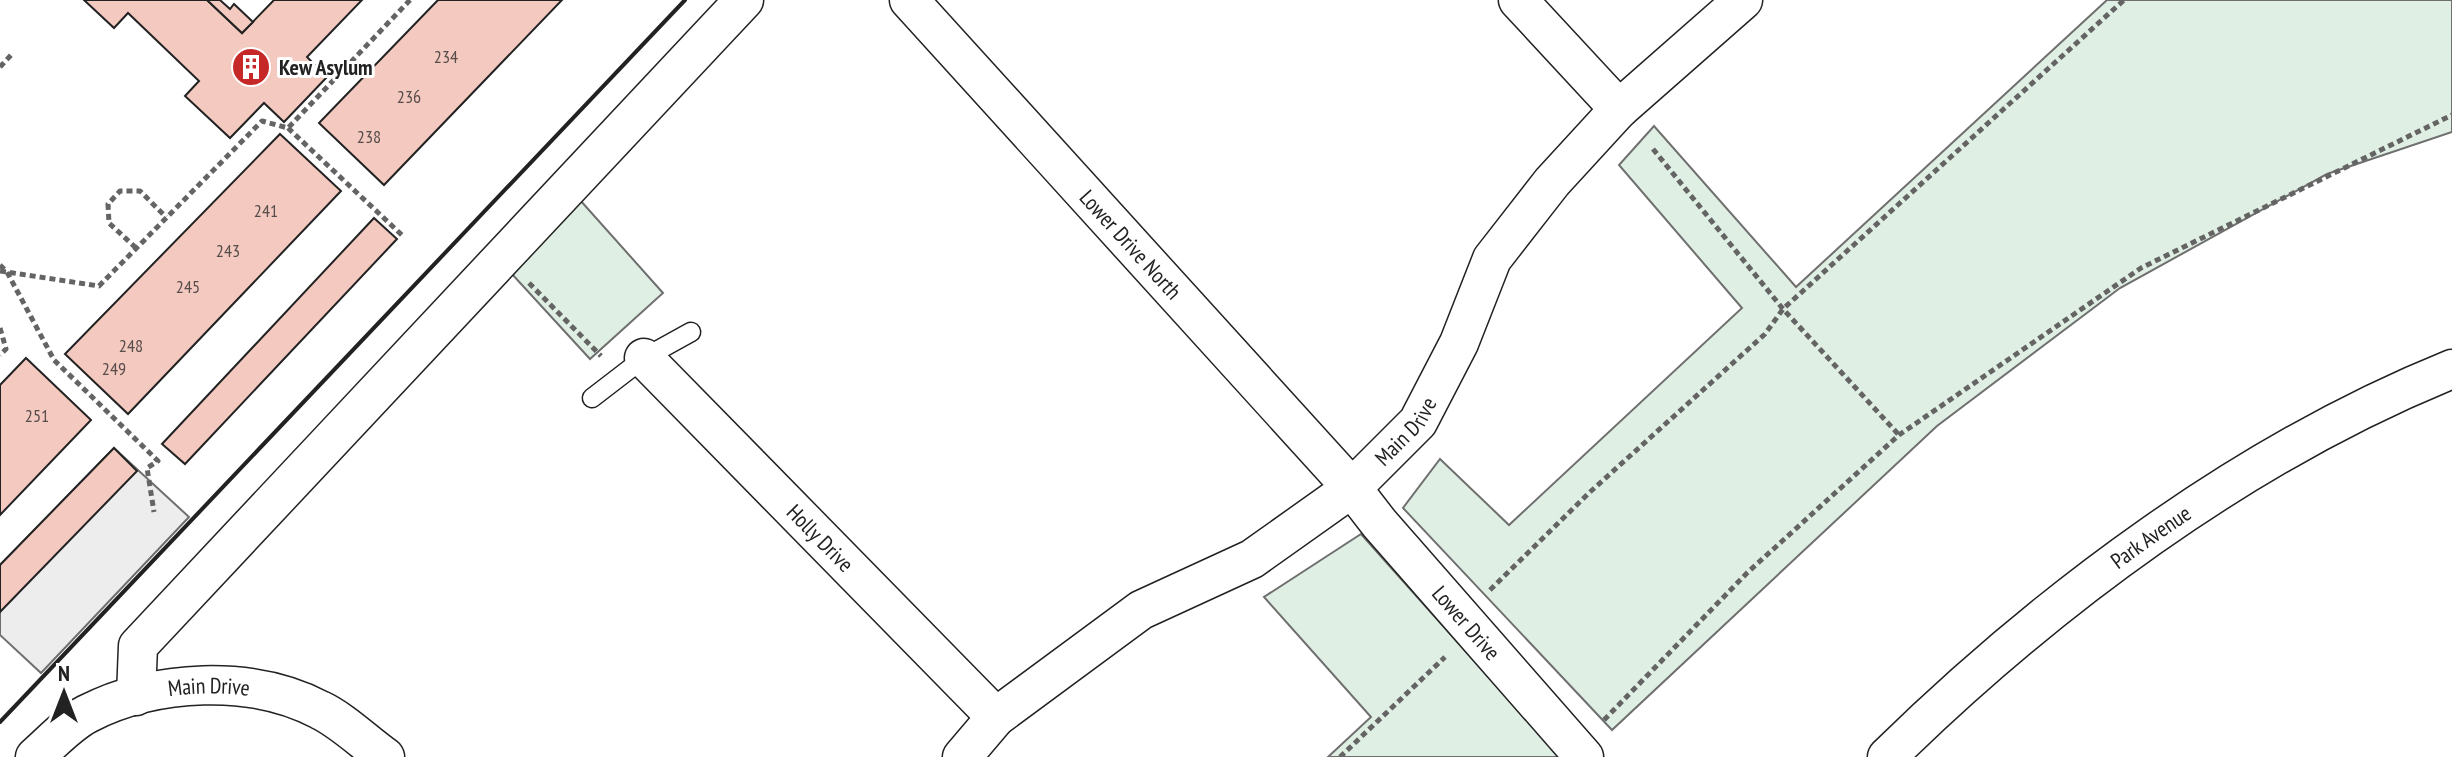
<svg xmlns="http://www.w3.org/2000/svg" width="2452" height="757" viewBox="0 0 2452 757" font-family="'PT Sans Narrow',sans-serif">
	<rect width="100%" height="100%" fill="#fff"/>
	<!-- green -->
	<g fill="#e0efe3" stroke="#6f6f6f" stroke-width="2">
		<path d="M2107 0H2452V132L2327 174 2120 288 1937 426 1612 730 1403 508 1440 459 1509 525 1742 308 1619 165 1654 126 1796 287Z"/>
		<path d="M580 200 663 293 590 359 511 273Z"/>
		<path d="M1361 534 1560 757H1328L1371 717 1264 597Z"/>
	</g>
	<!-- parking -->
	<path fill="#ededed" stroke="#6f6f6f" stroke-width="2" d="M114 448 189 517 41 673 0 635V565Z"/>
	<!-- building -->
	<g fill="#f3c9c0" stroke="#222" stroke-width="2">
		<path d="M84 0H207L242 33 274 0H362L307 57 327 77 284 122 264 103 230 138 185 96 199 81 128 13 114 28Z"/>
		<path d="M207 0H220L230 9 234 4 253 22 242 33Z"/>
		<path d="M438 0H562L384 185 319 123Z"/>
		<path d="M280 134 341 191 128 414 65 354Z"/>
		<path d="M374 218 397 239 185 464 162 444Z"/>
		<path d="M26 358 91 420 0 515V385Z"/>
		<path d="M114 448 137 471 0 612V565Z"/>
	</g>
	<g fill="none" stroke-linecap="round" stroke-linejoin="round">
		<!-- lane casing -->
		<g stroke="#222" stroke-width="21">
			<path id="lane" d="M592 398 644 358 691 332"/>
		</g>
		<!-- street casing -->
		<g stroke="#222" stroke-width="41">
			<g id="street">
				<path id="s1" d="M909 0 1352 488 1379 523 1584 757"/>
				<path d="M1518 0 1619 109"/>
				<path id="s2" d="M644 358 996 717"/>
				<path d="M136 696 138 646 744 0"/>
				<path id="s3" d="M35 757C51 743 68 724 87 714 155 679 252 674 320 710 343 721 364 742 385 757"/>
				<path id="s4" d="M962 757 996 717 1141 610 1252 559 1352 488 1418 422 1459 343 1492 259 1552 182 1619 109 1743 0"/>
				<path id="s5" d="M1887 757C2046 601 2244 453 2452 369"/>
			</g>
		</g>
		<!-- path -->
		<g stroke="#646464" stroke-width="5" stroke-dasharray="6 4" stroke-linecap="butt">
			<path d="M0 67 13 53"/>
			<path d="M288 128 404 237"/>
			<path d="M1653 149 1783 309 1899 435"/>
			<path d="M136 248 109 223 108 204 120 191H140L166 217"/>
			<path d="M0 265 7 272 54 360 158 461 147 468 154 512"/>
			<path d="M0 271 99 286 262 121 288 128 410 0"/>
			<path d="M529 283 601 356"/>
			<path d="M0 328 6 349 0 355"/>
			<path d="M1490 590 1590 492 1765 334 1783 309 2124 0"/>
			<path d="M1604 720 1747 573 1899 435 2141 268 2452 115"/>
			<path d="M1340 757 1445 657"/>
		</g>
		<!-- lane -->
		<use href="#lane" stroke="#fff" stroke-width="18"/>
		<!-- street -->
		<use href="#street" stroke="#fff" stroke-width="38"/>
		<!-- wall -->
		<path stroke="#222" stroke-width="4" d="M0 722 685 0"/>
	</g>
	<!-- icons -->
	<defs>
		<g id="building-disc" transform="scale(2)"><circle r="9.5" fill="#c62828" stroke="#fff"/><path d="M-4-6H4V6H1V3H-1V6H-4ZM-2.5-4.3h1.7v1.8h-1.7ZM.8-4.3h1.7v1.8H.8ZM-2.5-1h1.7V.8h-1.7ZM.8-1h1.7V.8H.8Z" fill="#fff"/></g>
	</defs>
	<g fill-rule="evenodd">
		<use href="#building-disc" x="251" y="67"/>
	</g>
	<g text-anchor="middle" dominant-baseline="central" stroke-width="6" stroke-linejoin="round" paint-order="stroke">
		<!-- number labels -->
		<g font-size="18" fill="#564c4a">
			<text x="446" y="56">234</text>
			<text x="409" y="96">236</text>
			<text x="369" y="136">238</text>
			<text x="266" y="210">241</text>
			<text x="228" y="250">243</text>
			<text x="188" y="286">245</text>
			<text x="131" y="345">248</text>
			<text x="114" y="368">249</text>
			<text x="37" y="415">251</text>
		</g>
		<!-- poi labels -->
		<g font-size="22" font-weight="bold" fill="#222" stroke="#fff" text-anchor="start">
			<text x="279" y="67">Kew Asylum</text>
		</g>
		<!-- street labels -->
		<g font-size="22" fill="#222" stroke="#fff">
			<text stroke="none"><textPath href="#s1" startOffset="330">Lower Drive North</textPath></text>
			<text stroke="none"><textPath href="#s4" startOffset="556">Main Drive</textPath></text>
			<text stroke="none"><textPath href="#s2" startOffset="252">Holly Drive</textPath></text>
			<text stroke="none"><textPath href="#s5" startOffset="344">Park Avenue</textPath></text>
			<text stroke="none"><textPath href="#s1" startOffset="836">Lower Drive</textPath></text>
			<text stroke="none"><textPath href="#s3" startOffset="194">Main Drive</textPath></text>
		</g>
	</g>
	<!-- north arrow -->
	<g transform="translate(64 693)" stroke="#ffffff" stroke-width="6" paint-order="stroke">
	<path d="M0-6L14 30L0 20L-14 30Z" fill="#222222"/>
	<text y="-12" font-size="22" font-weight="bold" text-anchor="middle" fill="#222222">N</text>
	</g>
</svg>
